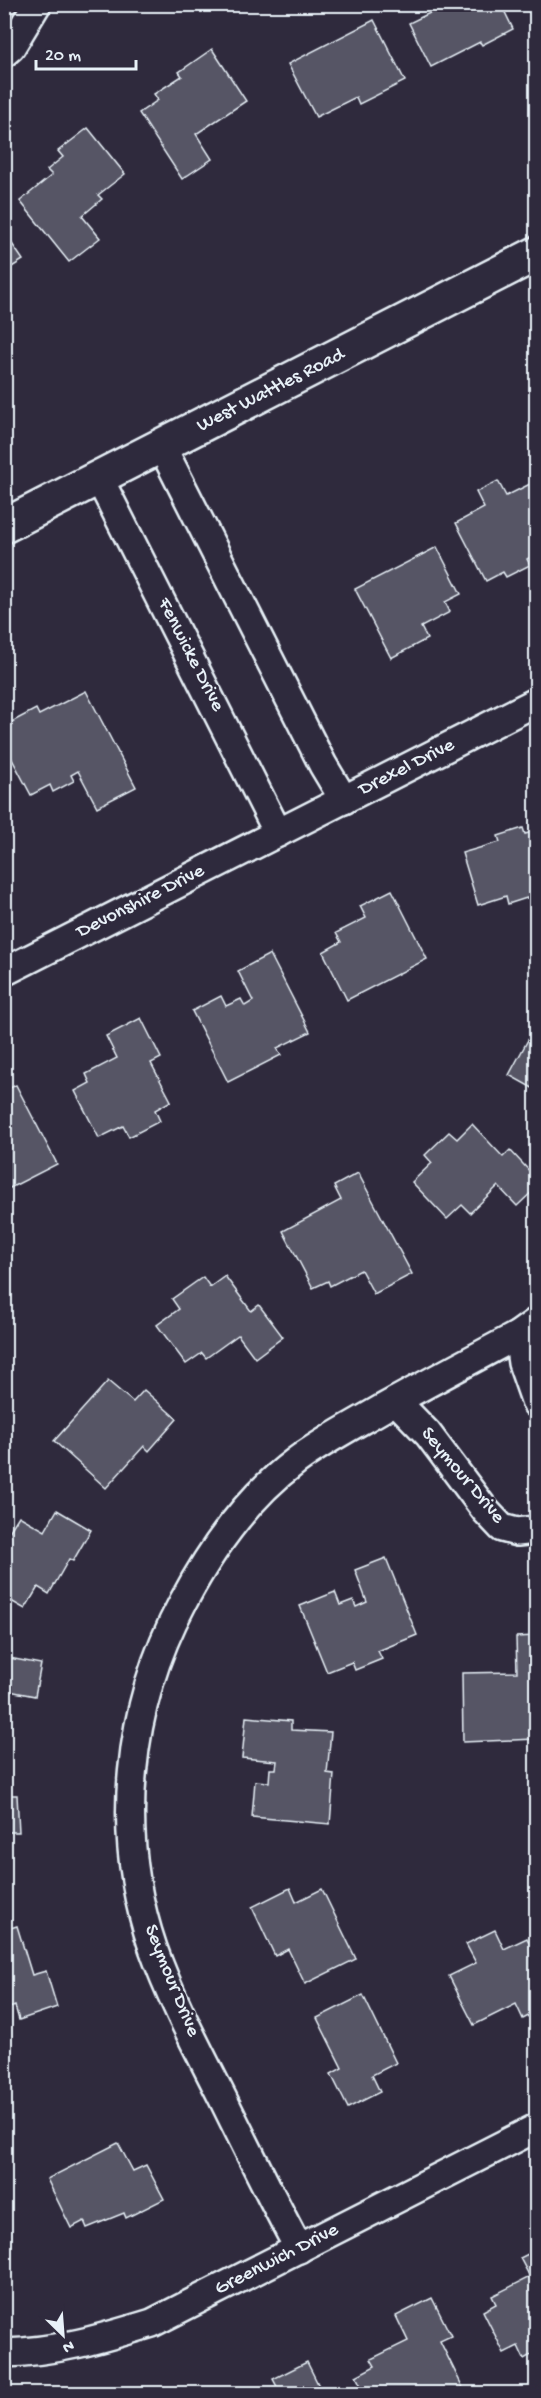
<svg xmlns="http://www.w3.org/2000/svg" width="541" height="2398" viewBox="0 0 541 2398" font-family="'Gochi Hand',sans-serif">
	<rect width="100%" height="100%" fill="#2f2a3d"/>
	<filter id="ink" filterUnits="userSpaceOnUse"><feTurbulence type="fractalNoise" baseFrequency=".0167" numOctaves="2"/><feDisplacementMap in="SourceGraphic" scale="12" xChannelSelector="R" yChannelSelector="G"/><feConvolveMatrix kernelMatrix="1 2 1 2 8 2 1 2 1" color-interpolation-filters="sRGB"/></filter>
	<g filter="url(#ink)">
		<!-- building -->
		<g fill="#575565" stroke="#e8f1f8" stroke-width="1.5">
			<path d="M501 4 513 29 482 45 480 42 431 67 409 23 436 10 434 4Z"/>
			<path d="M374 20 405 81 359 104 356 97 316 117 288 64Z"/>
			<path d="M212 49 246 101 196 134 212 159 182 179 139 113 158 100 154 94 182 76 179 72Z"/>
			<path d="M88 128 125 174 98 195 102 199 82 216 100 238 69 262 20 201 52 175 47 170 63 157 58 151Z"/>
			<path d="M4 232 23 260 4 272Z"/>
			<path d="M498 481 506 496 536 481V554L527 559 530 565 506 577 503 572 486 581 456 523 484 508 476 492Z"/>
			<path d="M437 547 461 594 445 602 450 612 421 627 427 639 391 658 355 589Z"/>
			<path d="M86 691 136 787 97 807 78 771 71 775 74 781 53 792 50 785 31 795 4 744V726L36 709 39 715Z"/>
			<path d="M523 828 525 834 536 831V887L535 888 536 895 508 904 506 896 478 905 462 853 500 842 498 836Z"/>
			<path d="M392 890 427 959 347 1000 323 952 341 942 336 933 366 918 360 906Z"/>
			<path d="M270 954 310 1032 277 1048 281 1055 228 1082 192 1011 221 996 226 1006 241 999 245 1006 253 1001 238 971Z"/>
			<path d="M141 1018 161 1058 151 1063 171 1101 155 1110 160 1121 129 1137 123 1126 99 1138 75 1091 90 1083 86 1074 117 1058 106 1036Z"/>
			<path d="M536 1025V1090L509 1075Z"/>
			<path d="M16 1085 57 1164 4 1191V1091Z"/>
			<path d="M472 1124 503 1157 510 1150 536 1178V1188L517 1206 498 1186 470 1213 462 1205 447 1219 412 1182 432 1163 425 1155 449 1132 457 1139Z"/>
			<path d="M358 1173 412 1274 374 1294 361 1270 330 1286 328 1281 313 1288 283 1231 341 1200 334 1186Z"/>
			<path d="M225 1276 251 1311 259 1305 283 1337 255 1358 238 1335 206 1358 202 1353 186 1364 157 1325 179 1309 172 1299 203 1277 210 1287Z"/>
			<path d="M108 1381 133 1402 144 1390 177 1419 149 1451 144 1446 106 1488 54 1441Z"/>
			<path d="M57 1510 91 1530 73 1561 69 1559 49 1594 38 1587 25 1609 4 1597V1540L19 1516 45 1531Z"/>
			<path d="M386 1558 417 1635 378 1651 382 1659 355 1670 352 1662 327 1672 300 1606 335 1592 340 1605 353 1600 356 1607 367 1602 355 1570Z"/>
			<path d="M536 1636V1739L463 1742 462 1673 517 1672 516 1637Z"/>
			<path d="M4 1657 41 1664 35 1696 4 1690Z"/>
			<path d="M246 1717 291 1721V1730L331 1732 327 1773 334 1774 330 1824 252 1817 255 1781 269 1782 270 1769H276L277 1761 242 1758Z"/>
			<path d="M4 1795H17L19 1832H4Z"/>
			<path d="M290 1888 296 1902 322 1889 356 1959 305 1984 288 1949 275 1956 252 1907Z"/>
			<path d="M17 1926 32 1975 46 1971 57 2007 19 2020 15 2006 4 2010V1930Z"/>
			<path d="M495 1930 504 1949 527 1938 536 1957V2012L523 2019 516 2004 474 2025 449 1976 476 1963 466 1944Z"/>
			<path d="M363 1995 396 2063 372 2075 380 2092 348 2108 331 2074 342 2068 317 2018Z"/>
			<path d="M118 2143 133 2171 146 2165 164 2199 126 2218 124 2213 87 2228 84 2221 71 2228 47 2179Z"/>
			<path d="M536 2250V2352L524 2359 518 2346 504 2353 483 2311 496 2304 492 2296 530 2277 520 2258Z"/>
			<path d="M432 2298 451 2336 440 2341 466 2394H365L356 2376 375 2366 371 2359 408 2341 396 2316Z"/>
			<path d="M307 2362 323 2394H281L273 2379Z"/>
		</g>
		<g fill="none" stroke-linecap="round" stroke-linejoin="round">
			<!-- minor casing -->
			<g stroke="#e8f1f8" stroke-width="32">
				<g id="minor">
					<path d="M4 53 11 47 37 4"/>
					<path d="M162 447 323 765 344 800"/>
					<path d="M99 478 278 833"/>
					<path d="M4 972 536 702"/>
					<path d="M518 1335 522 1363 536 1403"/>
					<path d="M396 1401 428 1434 485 1510 502 1528 517 1532 536 1530"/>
					<path d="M299 2249C272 2199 247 2148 222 2097 198 2049 171 1999 153 1948 114 1835 127 1706 183 1602 211 1549 248 1497 296 1461 323 1441 354 1425 383 1408 428 1383 473 1359 518 1335L536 1322"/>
					<path d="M4 2353C56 2352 103 2338 152 2323L536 2128"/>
				</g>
			</g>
			<!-- tertiary casing -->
			<g stroke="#e8f1f8" stroke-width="38">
				<path id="tertiary" d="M4 526 536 254"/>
			</g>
			<!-- minor -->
			<use href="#minor" stroke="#2f2a3d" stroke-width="27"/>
			<!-- tertiary -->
			<use href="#tertiary" stroke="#2f2a3d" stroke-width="33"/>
		</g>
	</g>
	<g text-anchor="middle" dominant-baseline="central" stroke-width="5" stroke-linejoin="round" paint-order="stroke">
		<!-- street labels -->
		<g font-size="20" fill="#e8f1f8" stroke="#2f2a3d">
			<text transform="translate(271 391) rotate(-27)">West Wattles Road</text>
			<text transform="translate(190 655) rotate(63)">Fenwicke Drive</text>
			<text transform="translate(407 768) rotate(-27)">Drexel Drive</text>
			<text transform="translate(141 902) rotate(-27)">Devonshire Drive</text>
			<text transform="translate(462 1476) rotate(50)">Seymour Drive</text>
			<text transform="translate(171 1981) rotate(68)">Seymour Drive</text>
			<text transform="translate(277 2260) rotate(-27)">Greenwich Drive</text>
		</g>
	</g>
	<!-- margin -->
	<rect width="541" height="2398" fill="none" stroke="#2f2a3d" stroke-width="24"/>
	<rect x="12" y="12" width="517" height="2374" fill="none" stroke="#e8f1f8" stroke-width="2" filter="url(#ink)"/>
	<!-- north arrow -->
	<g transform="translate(63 2335) rotate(155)" stroke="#2f2a3d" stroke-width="4.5" paint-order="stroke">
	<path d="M0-4.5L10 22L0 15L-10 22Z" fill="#e8f1f8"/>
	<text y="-9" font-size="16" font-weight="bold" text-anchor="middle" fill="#e8f1f8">N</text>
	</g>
	<!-- scale -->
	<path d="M36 60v9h100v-9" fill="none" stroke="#e8f1f8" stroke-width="3"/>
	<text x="45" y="60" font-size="18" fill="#e8f1f8" stroke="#2f2a3d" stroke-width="4.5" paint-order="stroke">20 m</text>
</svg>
